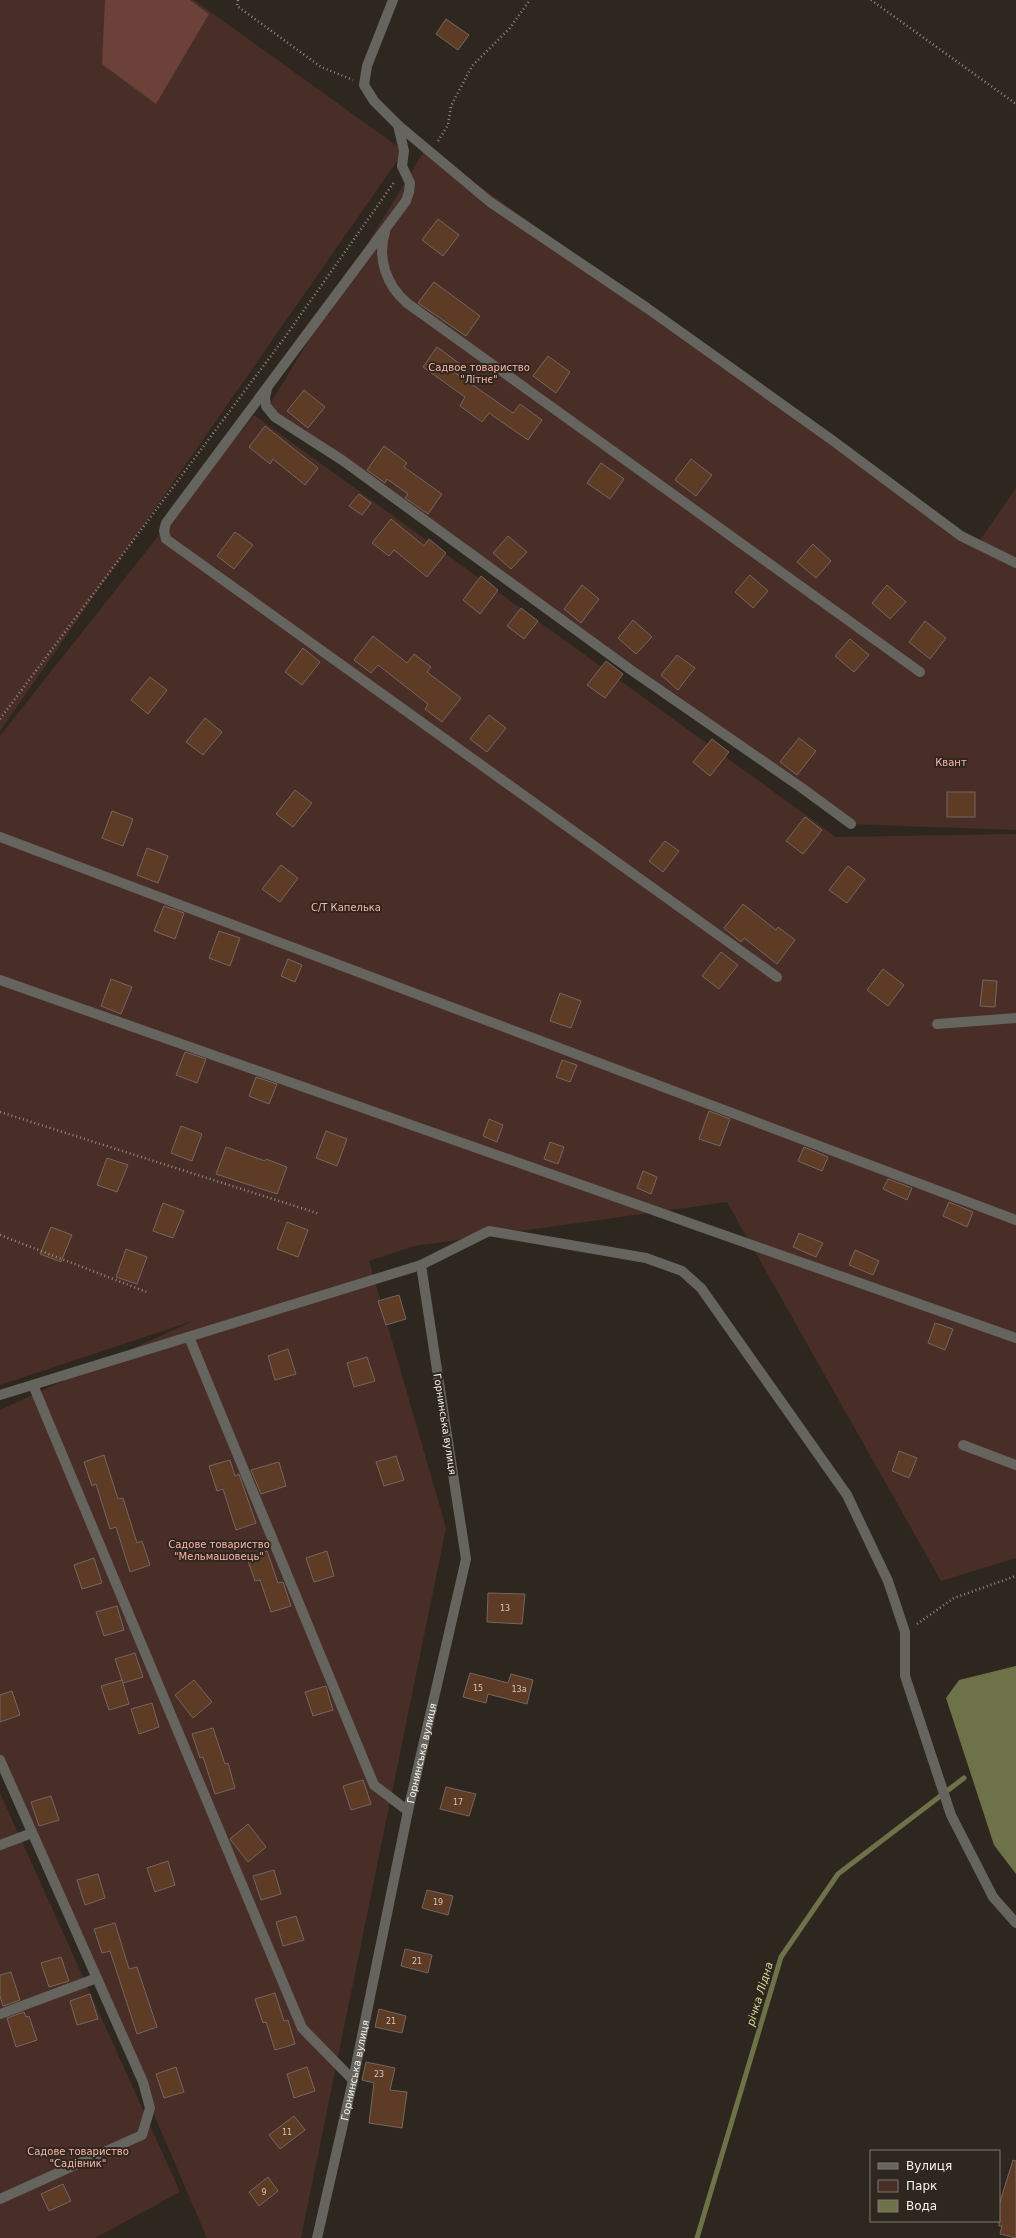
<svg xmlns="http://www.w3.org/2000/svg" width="1016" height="2238" viewBox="0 0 1016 2238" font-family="'DejaVu Sans',sans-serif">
	<rect width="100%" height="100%" fill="#2e271f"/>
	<!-- green -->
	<g fill="#492e28">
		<path d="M0 0H194L404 151 0 731Z"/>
		<path d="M426 148 978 543 1016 488V830L851 824 267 409Z"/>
		<path d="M254 415 836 837 1016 834V1558L941 1581 727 1202 414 1246 369 1261 446 1528 301 2238H207L0 1756V1410L193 1321 0 1385V736Z"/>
		<path d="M0 1793 180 2192 95 2238H0Z"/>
	</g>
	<!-- forest -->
	<path fill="#6b4139" d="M105 0H190L209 14 156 104 102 64Z"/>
	<!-- water -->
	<path fill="#6e7249" d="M1016 1666V1874L994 1845 946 1698 959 1680Z"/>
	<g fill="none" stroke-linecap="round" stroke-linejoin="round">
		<!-- stream -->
		<path stroke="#6e7249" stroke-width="5" d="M697 2238 781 1957 838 1874 964 1778"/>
	</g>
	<!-- building -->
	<g fill="#5e3b25" stroke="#726761">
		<path d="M446 19 469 35 458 50 436 34Z"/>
		<path d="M438 219 459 235 443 256 422 240Z"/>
		<path d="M434 282 480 316 466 336 418 303Z"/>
		<path d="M437 347 460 364 454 372 513 413 520 404 542 420 528 440 489 413 482 422 460 406 465 397 423 367Z"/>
		<path d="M548 356 570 372 556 393 533 376Z"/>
		<path d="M304 390 325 407 308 428 287 411Z"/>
		<path d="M265 426 318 468 305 485 273 459 270 464 249 447Z"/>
		<path d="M384 446 407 463 404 467 442 494 428 514 405 498 408 494 387 479 385 483 367 470Z"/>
		<path d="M691 459 712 475 696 496 675 480Z"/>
		<path d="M601 463 624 479 610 499 587 483Z"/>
		<path d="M359 494 371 503 362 515 349 506Z"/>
		<path d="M391 519 424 546 429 539 446 553 427 577 394 550 389 556 372 543Z"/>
		<path d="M235 532 253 545 234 569 217 556Z"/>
		<path d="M508 536 527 552 511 569 493 553Z"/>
		<path d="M813 544 831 561 816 578 797 562Z"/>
		<path d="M750 575 768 591 753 608 735 592Z"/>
		<path d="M481 576 498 590 480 614 463 600Z"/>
		<path d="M582 585 599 599 581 623 564 609Z"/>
		<path d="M887 585 906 602 890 619 872 603Z"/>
		<path d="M521 608 538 621 524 639 507 626Z"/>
		<path d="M633 620 652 637 636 654 618 638Z"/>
		<path d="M925 621 946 638 930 659 909 642Z"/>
		<path d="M373 636 407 663 414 654 431 667 427 672 461 698 442 722 425 709 428 704 378 665 371 673 354 660Z"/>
		<path d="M850 639 869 655 854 672 835 656Z"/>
		<path d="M303 648 320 662 302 685 285 672Z"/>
		<path d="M677 655 695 668 678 690 661 675Z"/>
		<path d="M606 661 623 674 605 698 587 685Z"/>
		<path d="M150 677 167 690 148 714 131 700Z"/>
		<path d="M489 715 506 728 487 752 470 739Z"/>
		<path d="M205 718 222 732 203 755 186 742Z"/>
		<path d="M799 738 816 751 797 775 780 762Z"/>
		<path d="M712 739 729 752 710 776 693 762Z"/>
		<path d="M295 790 312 803 293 827 276 814Z"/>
		<rect x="947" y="792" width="28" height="25"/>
		<path d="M112 811 133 819 123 846 102 838Z"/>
		<path d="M805 817 822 830 803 854 786 841Z"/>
		<path d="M665 841 679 851 663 872 649 861Z"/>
		<path d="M147 848 168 856 158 883 137 875Z"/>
		<path d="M281 865 298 878 280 902 262 889Z"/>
		<path d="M848 866 865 879 847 903 829 890Z"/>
		<path d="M743 904 776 930 778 927 795 940 777 964 744 938 741 942 724 928Z"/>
		<path d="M164 906 184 913 175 939 154 931Z"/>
		<path d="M219 931 240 938 230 966 209 958Z"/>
		<path d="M721 952 738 965 719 989 702 976Z"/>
		<path d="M288 959 302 965 295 982 281 976Z"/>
		<path d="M883 969 904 985 888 1006 867 990Z"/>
		<path d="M111 979 132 987 121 1014 101 1006Z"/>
		<path d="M983 980 997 981 995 1007 980 1006Z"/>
		<path d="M560 993 581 1001 571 1028 550 1021Z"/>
		<path d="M185 1052 206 1059 197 1083 176 1075Z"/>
		<path d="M562 1060 577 1065 570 1082 556 1077Z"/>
		<path d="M256 1077 277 1084 269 1104 249 1096Z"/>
		<path d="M709 1111 730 1119 720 1146 699 1139Z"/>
		<path d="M489 1119 503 1125 497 1142 483 1136Z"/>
		<path d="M181 1126 202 1134 192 1161 171 1153Z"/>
		<path d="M326 1131 347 1139 337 1166 316 1158Z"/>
		<path d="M550 1142 564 1147 558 1164 544 1159Z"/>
		<path d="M226 1147 265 1161 266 1159 287 1167 277 1194 216 1174Z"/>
		<path d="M804 1147 828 1157 822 1171 798 1161Z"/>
		<path d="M107 1158 128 1165 117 1192 97 1185Z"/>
		<path d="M643 1171 657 1177 651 1194 637 1188Z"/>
		<path d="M888 1179 912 1188 907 1200 883 1189Z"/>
		<path d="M949 1202 973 1212 967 1227 943 1216Z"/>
		<path d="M163 1203 184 1211 173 1238 153 1231Z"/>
		<path d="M287 1222 308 1230 298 1257 277 1249Z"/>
		<path d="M51 1227 72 1235 61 1262 40 1254Z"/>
		<path d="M799 1233 823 1243 816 1257 793 1247Z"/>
		<path d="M126 1249 147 1257 137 1284 116 1277Z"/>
		<path d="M855 1250 879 1261 873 1275 849 1265Z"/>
		<path d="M399 1295 406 1319 386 1325 378 1301Z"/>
		<path d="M935 1323 953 1329 945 1350 928 1343Z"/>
		<path d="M288 1349 296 1374 275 1380 268 1356Z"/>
		<path d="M367 1357 375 1381 354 1387 347 1363Z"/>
		<path d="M899 1451 917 1458 909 1478 892 1471Z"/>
		<path d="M104 1455 118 1499 123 1498 137 1543 142 1541 150 1565 130 1572 116 1527 110 1529 96 1484 92 1486 84 1462Z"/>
		<path d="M396 1456 404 1480 384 1486 376 1462Z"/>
		<path d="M230 1460 235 1476 239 1474 256 1523 236 1530 223 1489 217 1491 209 1466Z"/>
		<path d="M279 1462 286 1486 261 1494 251 1470Z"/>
		<path d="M267 1551 278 1583 283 1582 291 1606 271 1612 260 1580 255 1581 247 1558Z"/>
		<path d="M327 1551 334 1576 314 1582 306 1558Z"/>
		<path d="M94 1558 102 1583 82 1589 74 1565Z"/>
		<path d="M488 1593 525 1594 522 1624 487 1622Z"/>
		<path d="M117 1606 124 1630 104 1636 96 1612Z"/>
		<path d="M135 1653 143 1677 123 1683 115 1659Z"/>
		<path d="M470 1673 508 1683 511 1674 533 1680 527 1704 488 1694 486 1703 463 1697Z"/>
		<path d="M122 1680 129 1704 109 1710 101 1686Z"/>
		<path d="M194 1680 212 1702 193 1718 175 1695Z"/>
		<path d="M326 1686 333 1710 313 1716 305 1692Z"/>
		<path d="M12 1691 20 1715 0 1722V1695Z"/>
		<path d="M152 1703 159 1727 139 1734 131 1709Z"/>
		<path d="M213 1728 225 1764 228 1763 235 1788 215 1794 203 1757 200 1758 192 1734Z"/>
		<path d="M363 1780 371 1804 351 1810 343 1786Z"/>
		<path d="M446 1787 476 1794 469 1816 440 1809Z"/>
		<path d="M51 1796 59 1820 39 1826 31 1802Z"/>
		<path d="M248 1824 266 1847 248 1862 230 1839Z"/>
		<path d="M168 1861 175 1885 155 1892 147 1868Z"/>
		<path d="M274 1870 281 1894 261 1900 253 1876Z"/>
		<path d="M98 1874 105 1898 85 1905 77 1880Z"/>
		<path d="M427 1890 453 1896 448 1915 422 1908Z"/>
		<path d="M296 1916 304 1940 283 1946 276 1922Z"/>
		<path d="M115 1923 129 1969 137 1967 157 2027 137 2034 110 1951 102 1953 94 1929Z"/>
		<path d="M405 1949 432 1955 428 1973 401 1966Z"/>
		<path d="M61 1957 69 1981 49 1987 41 1963Z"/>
		<path d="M11 1972 20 2000 3 2006 0 1996V1975Z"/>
		<path d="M275 1993 284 2021 288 2020 295 2044 275 2050 266 2022 263 2023 255 1999Z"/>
		<path d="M90 1994 98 2019 77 2025 70 2001Z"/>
		<path d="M379 2009 406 2016 402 2033 375 2027Z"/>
		<path d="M24 2012 26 2017 29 2016 37 2040 16 2047 7 2018Z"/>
		<path d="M366 2062 395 2068 390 2090 407 2092 402 2128 369 2123 374 2083 362 2080Z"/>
		<path d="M176 2067 184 2092 164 2098 156 2074Z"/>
		<path d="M307 2067 315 2091 294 2098 287 2074Z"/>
		<path d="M294 2116 305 2130 280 2149 269 2135Z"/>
		<path d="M1013 2160 1016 2161V2238L1000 2234 1002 2226H999V2205Z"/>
		<path d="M268 2177 278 2191 259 2206 249 2192Z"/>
		<path d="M63 2184 71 2201 49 2211 41 2194Z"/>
	</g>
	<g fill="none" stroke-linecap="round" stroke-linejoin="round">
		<!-- path -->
		<g stroke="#918b84" stroke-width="2.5" stroke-dasharray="1 3" stroke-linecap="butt">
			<path d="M238 0 237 6 321 67 353 80"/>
			<path d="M871 0 1016 104"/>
			<path d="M438 141 448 125 451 106 472 66 509 29 530 0"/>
			<path d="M0 719 285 337 395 181"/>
			<path d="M0 1112 320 1214"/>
			<path d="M0 1235 149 1293"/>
			<path d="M917 1624 954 1598 1016 1576"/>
		</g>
		<!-- lane -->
		<g stroke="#65645f" stroke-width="10">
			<path d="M398 125 404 151 402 166 410 183 409 192 406 201 166 523 164 531 166 539 777 977"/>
			<path d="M385 232C377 258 386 285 407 303L920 672"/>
			<path d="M267 389 265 398 266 406 275 417 342 460 631 670 802 788 851 824"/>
			<path d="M0 837 1016 1220"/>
			<path d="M0 980 1016 1338"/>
			<path d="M937 1024 1016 1018"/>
			<path d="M189 1337 374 1785 408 1811"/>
			<path d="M33 1385 302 2028 353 2080"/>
			<path d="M0 1395 421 1265 489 1231 646 1258 682 1271 701 1288 847 1495 888 1581 905 1632V1676L951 1815 993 1897 1016 1923"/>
			<path d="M963 1445 1016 1465"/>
			<path d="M0 1760 143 2082 150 2108 142 2135 0 2199"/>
			<path d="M0 1845 32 1833"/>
			<path d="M0 2014 97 1978"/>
		</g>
		<!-- street -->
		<g stroke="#65645f" stroke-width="10">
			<path d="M393 0 367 66 364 85 374 101 398 125 490 202 647 308 832 440 961 536 1016 563"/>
			<path id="s1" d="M317 2238 353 2080 408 1811 466 1559 421 1265"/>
		</g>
	</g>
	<g text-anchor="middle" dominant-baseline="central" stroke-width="4" stroke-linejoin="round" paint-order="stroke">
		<!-- number labels -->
		<g font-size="8" fill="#d2c6bc">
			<text x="505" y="1608">13</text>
			<text x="478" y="1688">15</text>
			<text x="519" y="1689">13а</text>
			<text x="458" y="1802">17</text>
			<text x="438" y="1902">19</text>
			<text x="417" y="1961">21</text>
			<text x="391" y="2021">21</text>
			<text x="379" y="2074">23</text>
			<text x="287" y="2132">11</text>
			<text x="264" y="2192">9</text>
		</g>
		<!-- park labels -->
		<g font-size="10" fill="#feb3a5" stroke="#2e271f">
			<text x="479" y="367">Садвое товариство<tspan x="479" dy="12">"Літнє"</tspan></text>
			<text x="951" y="762">Квант</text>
			<text x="346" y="907">С/Т Капелька</text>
			<text x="219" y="1544">Садове товариство<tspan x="219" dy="12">"Мельмашовець"</tspan></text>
			<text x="78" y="2151">Садове товариство<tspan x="78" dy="12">"Садівник"</tspan></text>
		</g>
		<!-- street labels -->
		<g font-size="10" fill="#f9f4ee" stroke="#2e271f">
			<text transform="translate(445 1424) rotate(81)">Горнинська вулиця</text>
			<text stroke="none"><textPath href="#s1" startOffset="496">Горнинська вулиця</textPath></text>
			<text stroke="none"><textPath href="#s1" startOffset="172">Горнинська вулиця</textPath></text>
		</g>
		<!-- water labels -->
		<g font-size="11" font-style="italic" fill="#d2d994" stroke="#2e271f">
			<text transform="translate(760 1994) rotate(-73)">річка Лідна</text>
		</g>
	</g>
	<!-- legend -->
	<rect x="870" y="2150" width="130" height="72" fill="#2e271f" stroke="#7f7972"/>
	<rect x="878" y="2163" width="20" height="6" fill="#65645f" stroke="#7f7972"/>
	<text x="906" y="2170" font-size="12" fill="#f9f4ee">Вулиця</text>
	<rect x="878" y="2180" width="20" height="12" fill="#492e28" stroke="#7f7972"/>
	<text x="906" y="2190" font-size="12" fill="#f9f4ee">Парк</text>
	<rect x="878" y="2200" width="20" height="12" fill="#6e7249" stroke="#7f7972"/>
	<text x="906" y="2210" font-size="12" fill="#f9f4ee">Вода</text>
</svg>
